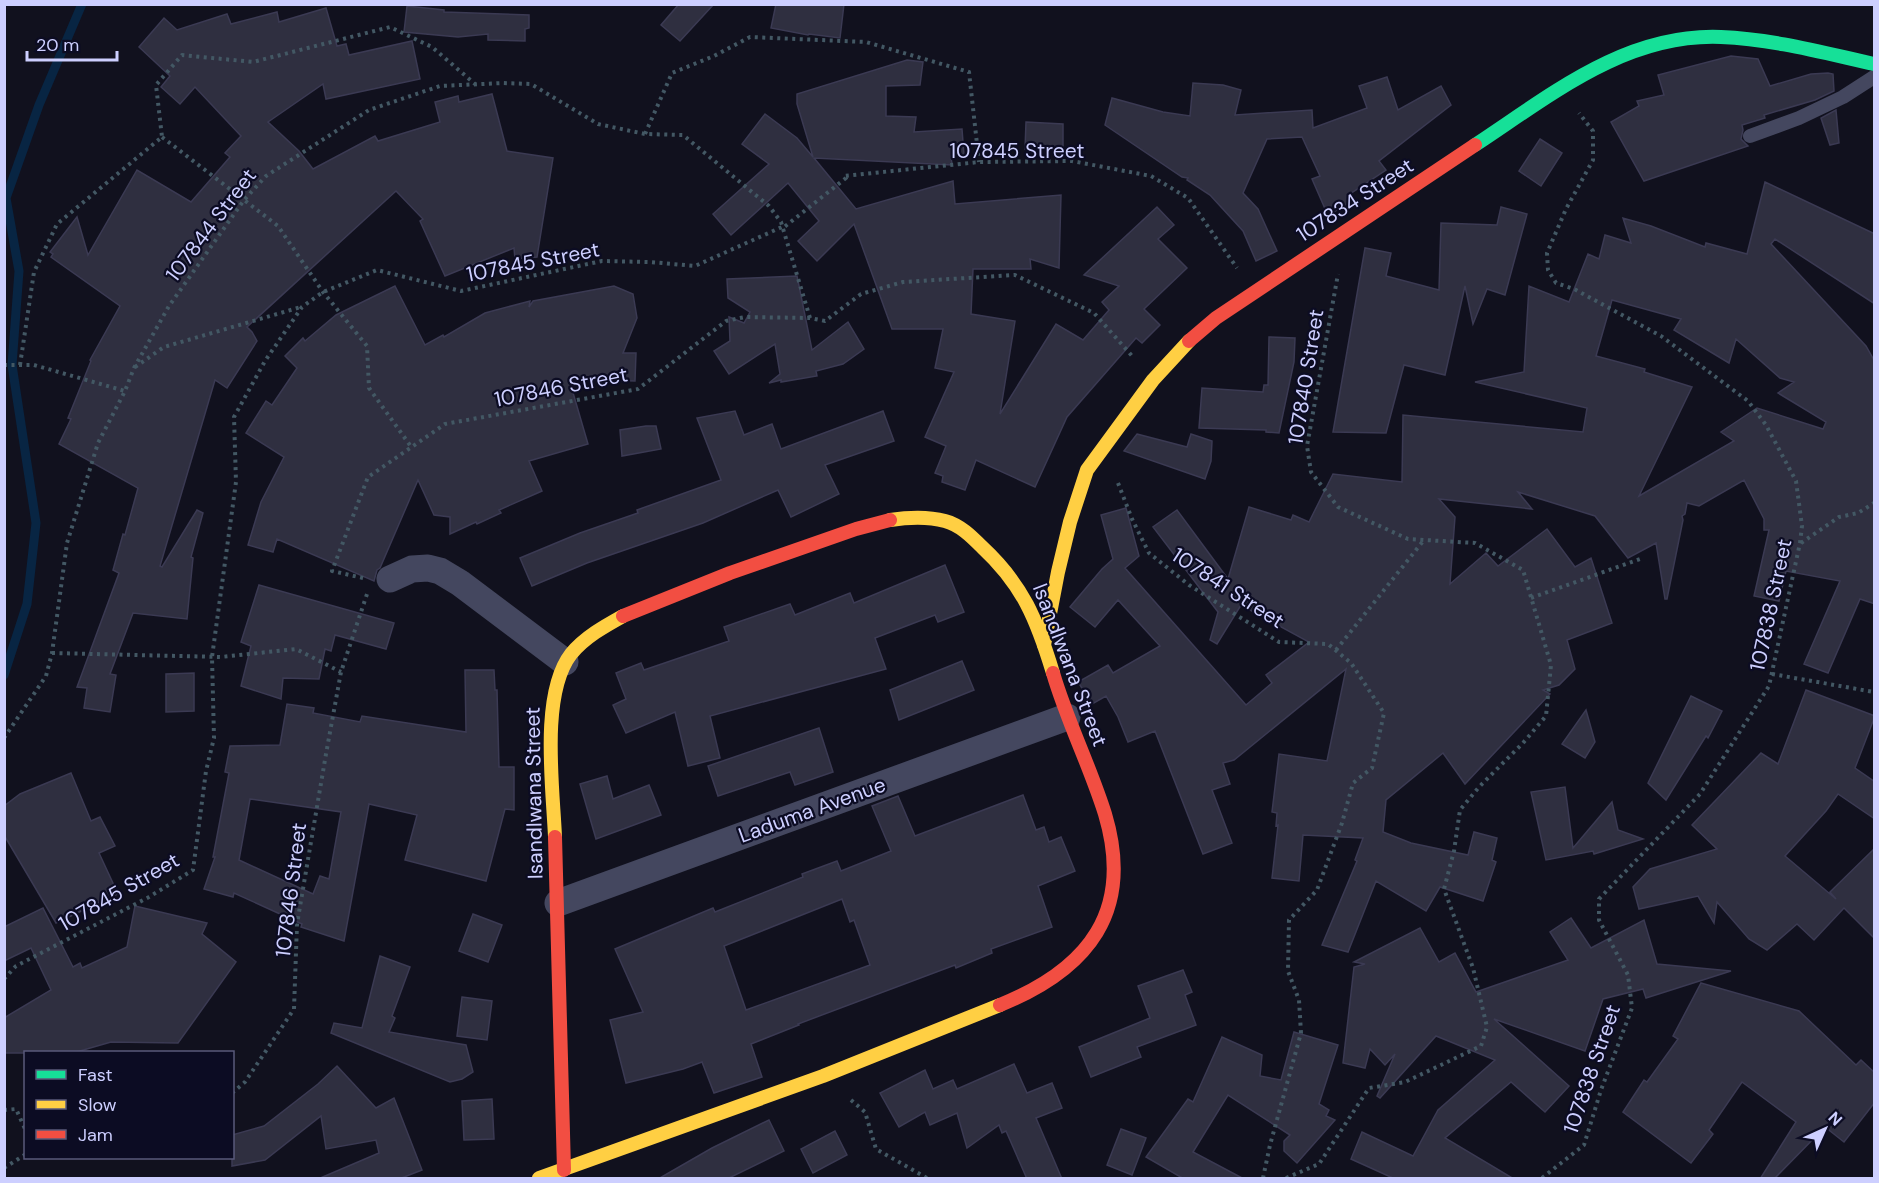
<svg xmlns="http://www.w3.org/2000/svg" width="1879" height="1183" viewBox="0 0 1879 1183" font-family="'DM Sans',sans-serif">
	<rect width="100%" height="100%" fill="#11111e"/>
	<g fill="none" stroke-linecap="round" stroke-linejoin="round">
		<!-- stream -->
		<path stroke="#082543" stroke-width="9" d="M4 675 27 604 36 523 12 365 19 271 6 198 39 105 82 4"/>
	</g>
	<!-- building -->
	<g fill="#2f2f40" stroke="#3b3a53" stroke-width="1.5" fill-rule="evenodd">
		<path d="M679 4H714L680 41 661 25Z"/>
		<path d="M776 4H844L840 38 809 34 808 35 771 28Z"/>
		<path d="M407 6 444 10V12L529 15V28L525 29V41L488 40V34L458 37 404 32Z"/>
		<path d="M326 8 337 46 346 44 349 55 412 41 420 79 326 99 323 84 268 122 299 151 313 169 375 136 378 141 440 122 435 102 458 96 459 102 492 94 507 151 553 158 537 257 515 259 514 248 445 276 420 221 423 219 396 191 247 327 252 332 257 341 227 388 215 380 160 566 162 567 197 510 203 513 191 557 193 558 187 619 133 613 110 674 116 675 110 712 84 708 87 688 77 687 119 573 113 570 123 534 125 535 138 488 59 444 71 419 68 418 91 361 90 360 120 306 51 257 53 254 50 252 77 217 88 255 137 170 191 202 230 157 225 153 241 136 195 87 180 104 161 87 170 76 139 47 164 18 177 30 227 14 231 24 277 12 279 22Z"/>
		<path d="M1731 56 1758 59 1770 86 1811 74 1828 73 1833 74 1834 91 1815 100 1764 115 1765 118 1742 125 1743 130 1741 139 1748 146 1644 181 1611 122 1639 106 1637 101 1664 95 1658 75Z"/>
		<path d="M907 60 923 62 920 85 886 86V116L916 117 914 132 962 129 964 155 951 156 952 165 814 158 856 209 953 181 955 204 1061 195 1059 268 1030 259 1031 269H973L971 314 1015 321 1000 414 1056 324 1083 340 1109 310 1102 302 1119 286 1084 275 1157 207 1174 225 1158 239 1187 268 1144 309 1160 325 1142 343 1136 338 1067 417 1035 487 976 460 965 490 942 482 943 476 935 473 946 446 925 437 954 372 935 368 943 329H892L854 224 817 261 798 241 819 221 788 183 731 235 713 214 769 164 742 144 765 114 797 138 813 157 797 104V94Z"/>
		<path d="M1387 77 1398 110 1441 86 1451 105 1379 161 1386 170 1347 196V206L1335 211H1326L1312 179 1320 176 1302 137 1267 139 1243 193 1258 209 1277 251 1256 261 1243 231 1210 195 1187 180 1188 178 1182 177 1105 125 1112 98 1163 112 1190 116 1193 83 1223 85 1241 90 1235 115 1312 110 1313 128 1367 108 1359 86Z"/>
		<path d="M1836 110 1839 143 1830 145 1821 118Z"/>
		<path d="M1026 122 1063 124V150L1025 149Z"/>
		<path d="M1540 139 1562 153 1541 186 1519 171Z"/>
		<path d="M1765 182 1875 234V304L1775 239 1771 244 1866 346 1875 362V604L1860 599 1828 673 1804 664 1840 581 1786 571 1779 601 1754 596 1769 530H1764V519L1744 480 1699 506 1687 503 1685 514 1682 516 1683 520 1667 599H1665L1656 543 1628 558 1595 516 1518 492 1532 509 1439 499 1455 517 1450 584 1486 553 1498 566 1547 529 1575 567 1591 558 1612 623 1567 640 1575 669 1559 685 1543 690 1550 694 1465 784 1443 753 1386 800 1383 832 1411 843 1468 855 1474 832 1497 838 1492 860 1496 862 1483 901 1440 887 1426 911 1376 881 1348 952 1322 945 1357 861 1355 860 1363 838 1303 835 1299 881 1272 878 1278 825 1276 826 1277 813 1272 812 1279 754 1327 761 1346 669 1234 760 1223 763 1230 784 1212 790 1232 843 1203 854 1155 731 1128 742 1118 717 1106 696 1092 704 1078 682 1108 665 1113 673 1160 646 1118 600 1095 627 1070 607 1102 569 1113 559 1101 515 1126 508 1139 556 1125 568 1246 705 1272 683 1266 675 1309 642 1241 605 1217 644 1210 640 1218 612 1153 527 1177 510 1228 579 1249 507 1291 520 1293 515 1309 522 1333 474 1402 482 1403 415 1583 432 1587 408 1475 382 1524 372 1529 286 1569 302 1588 254 1599 259 1605 235 1631 243 1623 218 1651 226 1705 247 1706 243 1747 254ZM1612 300 1681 319 1674 330 1729 363 1736 339 1780 378 1794 382 1778 393 1826 422 1823 429 1757 408 1721 432 1734 441 1639 496 1692 387 1644 372 1645 369 1596 356Z"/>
		<path d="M1501 207 1527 214 1505 295 1487 289 1473 324 1465 286 1445 375 1404 365 1386 433 1333 432 1365 248 1391 253 1386 276 1439 290 1441 223 1497 225Z"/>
		<path d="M797 276 812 350 848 322 864 349 843 364 816 371 817 376 781 382V380L769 383 780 374 775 344 729 374 714 351 730 341 729 317 744 323 750 312 728 298 727 279Z"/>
		<path d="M395 286 425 345 443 335 444 337 485 313 530 301 529 307 533 301 614 286 633 294 637 318 623 353H636L635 381 569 379 588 444 529 461 542 491 499 510 501 513 477 524 476 522 450 534V517L434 515 418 480 380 568 377 570 374 581 277 539 273 552 248 545 261 502 284 457 246 433 266 401 272 405 297 368 285 356 303 338 305 341 336 315Z"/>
		<path d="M1269 337 1295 338 1294 362 1279 433 1266 432V430L1199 428 1202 388 1263 392 1264 385H1268Z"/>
		<path d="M735 411 744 435 772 424 781 449 883 411 894 441 825 465 839 494 791 517 778 490 703 523 587 563 532 586 520 558 580 533 638 513 637 510 721 480 697 418Z"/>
		<path d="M646 426H656L661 449 622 456 620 430Z"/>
		<path d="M1137 434 1187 447 1191 434 1212 441 1211 461 1205 479 1124 451Z"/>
		<path d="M945 565 964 612 938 622 935 615 875 638 886 669 710 716 720 758 688 766 675 712 626 733 613 705 626 699 616 673 641 663 644 670 729 641 724 627 790 604 795 615 850 593 854 603Z"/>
		<path d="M259 585 394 623 386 649 335 635 331 651 325 649 319 679 283 678 281 699 241 686 251 646 241 642Z"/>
		<path d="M962 661 974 690 899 720 890 690Z"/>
		<path d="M465 670H494L495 690H497L499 767H514V810L505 809 486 881 405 860 417 815 369 804 344 941 301 927 302 924 234 893 233 897 204 889 215 857H213L229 773 225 772 230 746 280 745 287 704 314 708 313 713 360 722 362 716 466 732ZM250 799 341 812 329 879 320 876 313 894 239 860Z"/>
		<path d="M194 673V711L166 712V674Z"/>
		<path d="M1806 690 1875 716 1855 768 1875 782V819L1838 794 1826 811 1785 856 1836 899 1830 892 1875 848V939L1844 908 1814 940 1797 924 1767 950 1749 939 1717 902 1714 923 1698 896 1639 909 1633 887 1650 869 1717 849 1692 825 1761 753 1778 764Z"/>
		<path d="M1691 696 1722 711 1708 738 1706 736 1666 800 1648 783Z"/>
		<path d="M1586 710 1595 742 1585 758 1562 744Z"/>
		<path d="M819 728 833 772 795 785 790 772 718 796 708 766Z"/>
		<path d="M71 773 91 821 100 817 115 846 99 853 118 894 56 923 4 835V806L20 794Z"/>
		<path d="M607 776 613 799 649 785 661 815 596 839 580 784Z"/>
		<path d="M1565 787 1573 848 1612 802 1618 830 1643 839 1594 854 1593 851 1546 860 1531 792Z"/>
		<path d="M1023 795 1036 830 1044 827 1049 842 1061 837 1075 871 1038 886 1052 927 991 949 992 953 956 968 955 965 798 1024 799 1025 751 1044 762 1077 714 1093 702 1062 683 1069 626 1083 610 1020 643 1012 615 949 713 908 715 912 803 877 802 874 837 861 841 871 891 851 872 806 898 796 915 836ZM842 899 850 922 854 920 870 965 746 1010 724 946Z"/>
		<path d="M135 906 207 923 202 934 236 962 178 1043 111 1042 73 1053H4V1018L51 990 31 948 4 961V927L43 908 73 967 80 963 82 968 127 947Z"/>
		<path d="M473 914 502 925 488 962 459 951Z"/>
		<path d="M1571 918 1591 948 1644 920 1657 964 1731 971 1646 998 1643 989 1603 999 1585 1051 1494 1019 1569 1086 1545 1112 1511 1082 1445 1138 1514 1179H1395L1351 1159 1362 1132 1413 1156 1438 1110 1495 1060 1436 1036 1380 1098 1377 1096 1395 1054 1385 1065 1370 1049 1365 1068 1343 1063 1354 967 1365 964 1354 962 1420 928 1439 962 1455 953 1476 992 1568 960 1550 932Z"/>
		<path d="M380 956 410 967 392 1016 395 1018 389 1032 466 1045 473 1072 462 1079 450 1082 331 1033 334 1023 362 1028Z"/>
		<path d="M1183 970 1192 992 1185 995 1196 1025 1137 1047 1141 1057 1091 1077 1079 1047 1150 1018 1138 986Z"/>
		<path d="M1701 983 1799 1011 1856 1065 1861 1060 1875 1073V1102L1844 1142 1825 1127 1774 1179H1760L1796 1122 1742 1082 1709 1130 1713 1134 1691 1163 1623 1112 1644 1080 1647 1082 1678 1039 1673 1036Z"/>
		<path d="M462 997 492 1001 487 1040 457 1036Z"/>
		<path d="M1294 1032 1338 1045 1319 1104 1329 1110 1326 1116 1335 1120 1297 1163 1284 1151V1141L1290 1135 1228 1095 1193 1152 1244 1179H1184L1146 1157 1188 1099 1193 1102 1222 1037 1262 1055 1260 1076 1281 1080Z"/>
		<path d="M1014 1064 1027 1093 1052 1083 1062 1108 1036 1118 1062 1179H1027L1006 1131 1002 1133 999 1125 967 1148 957 1113 930 1125 925 1112 899 1127 880 1093 925 1070 933 1089 953 1080 957 1089Z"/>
		<path d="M337 1066 376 1108 394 1098 422 1170 399 1179H318L379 1153 376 1140 326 1149 321 1116 265 1160 232 1166V1135L264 1126 318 1084Z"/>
		<path d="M492 1099 494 1139 464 1140 462 1101Z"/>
		<path d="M769 1120 784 1151 727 1179H658L712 1148Z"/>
		<path d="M1121 1129 1146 1138 1132 1175 1107 1165Z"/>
		<path d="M835 1131 847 1155 813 1173 801 1149Z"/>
	</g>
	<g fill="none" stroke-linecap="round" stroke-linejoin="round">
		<!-- path -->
		<g stroke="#435864" stroke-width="4" stroke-dasharray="3 4.5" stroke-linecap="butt">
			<path d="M645 134 672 73 714 56 750 37 866 42 969 72 979 162"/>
			<path d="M162 137 278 226 323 292 367 346 369 388 412 448"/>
			<path d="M4 365H34L125 391"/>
			<path d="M20 365 34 272 57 224 162 137 156 85 182 55 253 62 390 27 432 47 475 84"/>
			<path d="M135 367 164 347 301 307"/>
			<path d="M1118 483 1132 519 1149 553 1189 585 1279 642 1328 644 1351 663 1384 713 1372 768 1353 783 1342 823 1317 890 1289 920 1288 971 1299 1000 1301 1033 1270 1145 1263 1178"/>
			<path d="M1801 543 1839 517 1858 513 1874 503"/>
			<path d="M363 578 332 571 368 477 445 424 638 389 726 321 745 317 810 318 825 321 861 294 903 282 1015 275 1094 313 1133 357"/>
			<path d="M1531 598 1640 559"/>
			<path d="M1336 650 1424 540"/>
			<path d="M52 653 221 657 296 649 341 672"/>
			<path d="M1772 674 1874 692"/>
			<path d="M4 738 46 676 52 653 67 543 98 443 125 391 134 368 169 306 244 200 266 176 369 110 440 86 503 83 531 84 598 124 645 134 683 135 769 206 781 222 810 318"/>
			<path d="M4 979 16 966 149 897 193 870 206 771 214 738 212 657 236 482 234 417 265 361 302 307 323 292 377 270 461 291 602 261 650 262 695 266 782 227 783 228 846 178 844 176 979 162 1072 161 1151 176 1188 198 1237 268"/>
			<path d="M232 1093 245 1082 294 1009 297 924 326 754 341 672 367 594"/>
			<path d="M851 1100 865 1112 876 1149 927 1178"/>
			<path d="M4 1110 16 1109 26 1131"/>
			<path d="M4 1168 26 1154"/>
			<path d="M1286 1178 1319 1164 1369 1088 1405 1082 1481 1046 1487 1027 1473 968 1444 889 1454 851 1460 810 1479 787 1523 743 1546 716 1551 665 1523 570 1475 543 1408 539 1338 507 1311 472 1307 446 1338 274"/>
			<path d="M1542 1178 1584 1145 1601 1090 1632 1008 1628 975 1599 920V899L1700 794 1769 686 1800 543 1802 526 1796 481 1766 425 1748 401 1661 336 1574 289 1556 283 1548 270 1547 253 1566 209 1593 160V131L1579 113"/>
		</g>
		<!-- lane -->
		<path stroke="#44475f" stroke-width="14" d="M1750 136 1799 118 1843 97 1874 77"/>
		<!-- street -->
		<g stroke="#44475f" stroke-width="27">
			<path d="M390 579 412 569 428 568 440 571 460 583 565 662"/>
			<path d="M558 903 1067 717"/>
		</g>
		<!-- fast -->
		<path stroke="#16e098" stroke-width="14" d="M1475 145C1551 95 1626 33 1721 37 1773 39 1824 53 1874 64"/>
		<!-- slow -->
		<g stroke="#ffcf43" stroke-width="14">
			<path d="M890 520C909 517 927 516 945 521 960 525 971 536 982 547 1023 585 1037 620 1053 673"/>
			<path d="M1044 645 1058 572 1070 522 1087 470 1153 380 1189 341"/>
			<path d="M555 837C553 788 540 694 571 654 585 637 605 626 623 616"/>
			<path d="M539 1178 823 1076 1000 1005"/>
		</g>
		<!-- jam -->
		<g stroke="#f24e42" stroke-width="14">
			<path d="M1189 341 1216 318 1475 145"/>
			<path d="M623 616 730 573 856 529 890 520"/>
			<path d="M555 837 564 1170"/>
			<path d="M1000 1005C1089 969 1134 911 1105 814 1090 766 1067 721 1053 673"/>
		</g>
	</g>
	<g text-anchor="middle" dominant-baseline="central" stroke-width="4.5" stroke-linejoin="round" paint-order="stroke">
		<!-- street labels -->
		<g font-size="21" fill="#cdcfff" stroke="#0c0c23">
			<text x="1017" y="151">107845 Street</text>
			<text transform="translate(1355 200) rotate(-33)">107834 Street</text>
			<text transform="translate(211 225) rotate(-53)">107844 Street</text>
			<text transform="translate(533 262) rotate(-11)">107845 Street</text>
			<text transform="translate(1306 377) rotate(-81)">107840 Street</text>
			<text transform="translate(561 387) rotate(-11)">107846 Street</text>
			<text transform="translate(1228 588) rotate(33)">107841 Street</text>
			<text transform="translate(1771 605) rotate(-78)">107838 Street</text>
			<text transform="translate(1070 665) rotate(69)">Isandlwana Street</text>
			<text transform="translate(534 793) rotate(-91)">Isandlwana Street</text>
			<text transform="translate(812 810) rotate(-20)">Laduma Avenue</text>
			<text transform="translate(291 890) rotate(-83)">107846 Street</text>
			<text transform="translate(119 892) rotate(-30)">107845 Street</text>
			<text transform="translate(1592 1069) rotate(-71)">107838 Street</text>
		</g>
	</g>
	<!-- border -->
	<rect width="1879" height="1183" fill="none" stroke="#cdcfff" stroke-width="12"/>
	<!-- legend -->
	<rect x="24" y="1051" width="210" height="108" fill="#0c0c23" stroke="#595a7b" stroke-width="1.5"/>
	<rect x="36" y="1070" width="30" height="9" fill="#16e098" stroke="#595a7b" stroke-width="1.5"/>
	<text x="78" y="1081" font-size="18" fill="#cdcfff">Fast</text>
	<rect x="36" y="1100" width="30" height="9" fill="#ffcf43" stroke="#595a7b" stroke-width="1.5"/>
	<text x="78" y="1111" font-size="18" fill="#cdcfff">Slow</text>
	<rect x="36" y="1130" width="30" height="9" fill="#f24e42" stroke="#595a7b" stroke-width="1.5"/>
	<text x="78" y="1141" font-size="18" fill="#cdcfff">Jam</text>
	<!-- north arrow -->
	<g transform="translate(1825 1129) rotate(45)" stroke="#0c0c23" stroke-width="4.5" paint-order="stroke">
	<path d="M0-4.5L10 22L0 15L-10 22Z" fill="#cdcfff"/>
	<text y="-9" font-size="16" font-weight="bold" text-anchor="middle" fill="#cdcfff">N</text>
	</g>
	<!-- scale -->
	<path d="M27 51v9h90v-9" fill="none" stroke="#cdcfff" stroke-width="3"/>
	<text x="36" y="51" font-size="18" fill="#cdcfff" stroke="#0c0c23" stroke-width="4.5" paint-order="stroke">20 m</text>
</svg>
